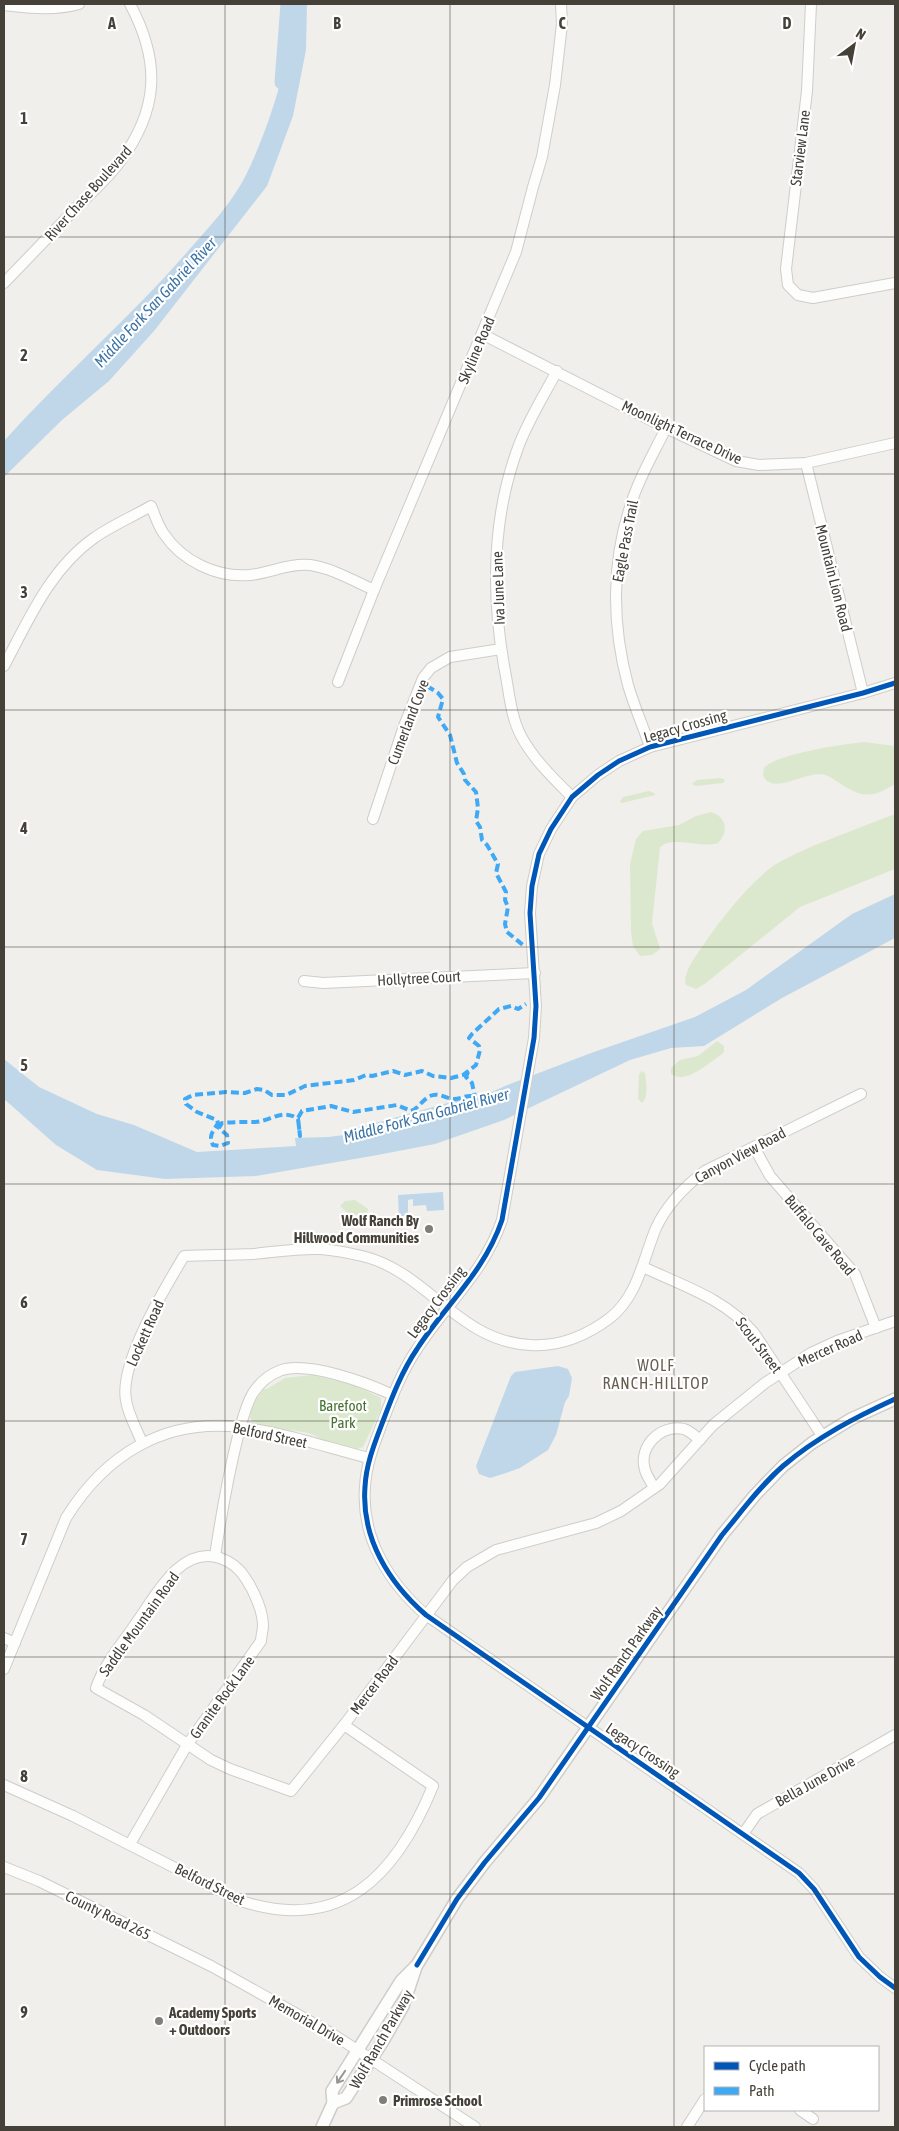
<svg xmlns="http://www.w3.org/2000/svg" width="899" height="2131" viewBox="0 0 899 2131" font-family="'Asap Condensed',sans-serif">
	<rect width="100%" height="100%" fill="#f0efeb"/>
	<!-- green -->
	<g fill="#dce8ce">
		<path d="M864 742 895 746V784C870 800 860 797 836 781 831 777 825 774 819 774 803 774 770 795 763 775L764 768C775 754 845 744 864 742Z"/>
		<path d="M721 778 725 780 723 783 696 786 692 784 697 780Z"/>
		<path d="M649 791 654 793 655 795 622 803 620 801 623 797Z"/>
		<path d="M711 812C727 817 729 832 718 843 700 849 676 835 660 847L652 923 660 949 652 955 640 956 633 946 631 932 630 864 636 839 643 831 679 825 696 816Z"/>
		<path d="M895 814V869L800 907 706 983 696 989 686 985C682 974 696 956 702 947 721 919 743 891 769 869 782 859 798 853 813 846 840 835 868 824 895 814Z"/>
		<path d="M717 1041 724 1046V1052L721 1055C708 1063 686 1085 671 1074V1068L680 1060 698 1056Z"/>
		<path d="M642 1071 645 1073C646 1082 649 1097 642 1103L638 1099 639 1074Z"/>
		<path d="M355 1200 368 1209 367 1216 349 1214 340 1206 345 1201Z"/>
		<path d="M312 1375 354 1385 381 1398V1409L363 1447 357 1449 321 1440C312 1428 270 1432 252 1421L250 1417 253 1405 263 1389H267L285 1378Z"/>
	</g>
	<!-- water -->
	<g fill="#c0d7e9">
		<path d="M288 4H307L306 50 293 116 267 186 154 331 109 381 62 420 4 477V441C63 375 131 317 189 250 209 227 232 203 246 175 264 138 284 82 288 42 289 29 288 16 288 4Z"/>
		<path d="M895 894V938L782 998 704 1046 671 1048 630 1060 504 1120 435 1144 372 1156 256 1176 165 1179 97 1170 56 1145 4 1099V1059L39 1087 97 1114 134 1125 197 1152 296 1146 295 1138 328 1137 386 1130 438 1116 505 1086 591 1053 695 1017 746 990 852 914Z"/>
		<path d="M443 1192 444 1210 427 1211 426 1205 413 1206V1199L408 1200V1213H405V1216L399 1217 398 1195Z"/>
		<path d="M558 1366 568 1369 572 1378 569 1396 565 1402 556 1435 548 1450 520 1468 506 1473 490 1478 479 1474 476 1466 511 1376 515 1372Z"/>
	</g>
	<g fill="none" stroke-linecap="round" stroke-linejoin="round">
		<!-- river -->
		<g stroke="#c0d7e9" stroke-width="15">
			<path d="M282 82 288 4"/>
			<path d="M357 1136 472 1104"/>
		</g>
		<!-- minor casing -->
		<g stroke="#cecdc9" stroke-width="12">
			<g id="minor">
				<path d="M811 4 807 91 786 269 788 285 798 295 813 298 895 283"/>
				<path d="M4 5C30 8 54 11 79 4"/>
				<path d="M4 283C29 257 55 230 80 204 93 191 108 178 119 163 159 110 161 62 130 4"/>
				<path d="M482 334 666 428 736 461 759 465 806 463 895 443"/>
				<path d="M557 371C544 395 529 419 519 445 492 516 491 591 504 666 509 689 510 715 521 736 534 760 553 778 572 797"/>
				<path d="M806 463 863 693"/>
				<path d="M4 666C28 621 50 569 94 538 111 526 132 517 151 506 155 515 158 526 164 534 182 561 217 578 250 575 270 573 289 563 310 565 332 568 354 581 374 590"/>
				<path d="M338 682 374 590 516 252 533 187 542 157 555 85 562 24 561 4"/>
				<path d="M895 683 863 693 650 747 619 761 598 775 572 797 551 829 539 854 532 886 530 913 536 1006 534 1038 502 1220C484 1273 446 1304 417 1349 402 1371 392 1397 383 1421 375 1442 366 1464 365 1487 361 1538 389 1583 426 1615L799 1873 814 1889 859 1957 880 1977 895 1988"/>
				<path d="M650 747C643 726 634 706 628 685 612 626 611 563 631 504 639 477 654 453 666 428"/>
				<path d="M373 819 404 726 423 678 431 668 450 657 501 649"/>
				<path d="M304 981 323 983 535 973"/>
				<path d="M754 1147 770 1176 855 1274 876 1328"/>
				<path d="M643 1267C683 1286 724 1298 754 1333L823 1437"/>
				<path d="M142 1443C137 1429 128 1415 126 1400 119 1363 165 1288 184 1256 207 1255 230 1255 253 1254 275 1252 298 1248 321 1249 334 1250 349 1253 362 1256 427 1271 457 1341 530 1345 560 1347 586 1336 610 1318 638 1296 643 1259 656 1228 667 1204 684 1187 705 1171L861 1094"/>
				<path d="M654 1488C652 1483 647 1477 645 1470 638 1447 660 1424 684 1429 690 1431 695 1436 700 1440"/>
				<path d="M215 1556C221 1516 228 1476 238 1436 242 1422 245 1406 253 1393 259 1384 269 1375 279 1371 306 1360 367 1383 393 1395"/>
				<path d="M4 1638 15 1643"/>
				<path d="M4 1669 66 1518C105 1455 164 1418 240 1427 283 1432 328 1448 369 1458"/>
				<path d="M4 1785 73 1816 238 1900C341 1935 396 1876 433 1786L344 1725"/>
				<path d="M743 1834 757 1814 895 1735"/>
				<path d="M130 1844 187 1745 261 1641C261 1636 263 1630 263 1626 263 1611 254 1591 246 1579 240 1569 232 1562 220 1558 180 1545 155 1597 136 1623 122 1644 104 1664 96 1688L144 1715 211 1760 230 1769 291 1791 344 1725 453 1580 467 1567 496 1550 596 1523 621 1511 660 1484 713 1425 765 1383 811 1353 837 1341 895 1321"/>
				<path d="M4 1867 39 1881 211 1966 331 2033 475 2127"/>
				<path d="M800 2110 813 2119"/>
				<path d="M687 2127 705 2099"/>
			</g>
		</g>
		<!-- tertiary casing -->
		<g stroke="#cecdc9" stroke-width="14">
			<g id="tertiary">
				<path d="M333 2103 346 2098 383 2041 403 2006 416 1967"/>
				<path d="M322 2127 333 2103 332 2091 401 1981 417 1965 457 1899 485 1862 539 1798 722 1535 755 1495 783 1466 812 1443 851 1419 895 1399"/>
			</g>
		</g>
		<!-- minor -->
		<use href="#minor" stroke="#fdfdfc" stroke-width="10"/>
		<!-- tertiary -->
		<use href="#tertiary" stroke="#fdfdfc" stroke-width="11"/>
		<!-- quiet -->
		<g stroke="#3fa9f5" stroke-width="4" stroke-dasharray="8 4" stroke-linecap="butt">
			<path d="M427 686 438 693 443 699 438 717 450 735 457 763 464 774 465 780 476 792 478 808 476 821 480 827 482 840 487 845 498 864 496 873 506 892 505 900 508 907 505 924 507 932 523 945"/>
			<path d="M468 1072 466 1077 472 1083 477 1106 472 1096C465 1095 459 1100 453 1099 445 1098 438 1092 430 1096 422 1100 419 1108 411 1111L397 1105 353 1112 331 1106 302 1111 298 1118 300 1136 298 1119C283 1108 271 1121 255 1122 244 1122 233 1122 222 1123L219 1128 227 1135 228 1143 220 1146 213 1145C208 1135 213 1132 218 1123L217 1120 197 1112 186 1104 185 1099 193 1095 226 1092 245 1093 257 1089 264 1090 272 1095H286L305 1086 354 1080 366 1075 372 1076 393 1071 405 1075 422 1071 433 1076 451 1078 463 1075 476 1065 480 1050 479 1046 469 1038 472 1034 499 1009 511 1006 518 1009 526 1004"/>
		</g>
		<!-- cycleway casing -->
		<g stroke="#fff" stroke-width="8">
			<g id="cycleway">
				<path d="M895 683 863 693 650 747 619 761 598 775 572 797 551 829 539 854 532 886 530 913 536 1006 534 1038 502 1220C484 1273 446 1304 417 1349 402 1371 392 1397 383 1421 375 1442 366 1464 365 1487 361 1538 389 1583 426 1615L799 1873 814 1889 859 1957 880 1977 895 1988"/>
				<path d="M417 1965 457 1899 485 1862 539 1798 722 1535C742 1511 760 1486 783 1466 817 1437 856 1417 895 1399"/>
			</g>
		</g>
		<!-- cycleway -->
		<use href="#cycleway" stroke="#0057b8" stroke-width="5"/>
	</g>
	<!-- one-way arrows -->
	<defs><path id="oneway-shaft" d="M-6 0H5M1.5-3L5.5 0L1.5 3" fill="none" stroke-width="1.6" stroke-linecap="round" stroke-linejoin="round" transform="scale(1.25)"/></defs>
	<use stroke="#989690" href="#oneway-shaft" transform="translate(341 2077) rotate(124)"/>
	<!-- grid -->
	<path fill="none" stroke="#454138" stroke-width="1" stroke-opacity="0.55" d="M225 4V2127M450 4V2127M674 4V2127M4 237H895M4 474H895M4 710H895M4 947H895M4 1184H895M4 1421H895M4 1657H895M4 1894H895"/>
	<!-- markers -->
	<g fill="#817e77" stroke="#fff" stroke-width="2">
		<circle cx="429" cy="1229" r="5"/>
		<circle cx="159" cy="2021" r="5"/>
		<circle cx="383" cy="2100" r="5"/>
	</g>
	<g text-anchor="middle" dominant-baseline="central" stroke-width="4.5" stroke-linejoin="round" paint-order="stroke">
		<!-- street labels -->
		<g font-size="15" fill="#454138" stroke="#fff">
			<text transform="translate(800 148) rotate(-83)">Starview Lane</text>
			<text transform="translate(88 193) rotate(-48)">River Chase Boulevard</text>
			<text transform="translate(476 350) rotate(-67)">Skyline Road</text>
			<text transform="translate(682 432) rotate(25)">Moonlight Terrace Drive</text>
			<text transform="translate(625 541) rotate(-79)">Eagle Pass Trail</text>
			<text transform="translate(834 578) rotate(76)">Mountain Lion Road</text>
			<text transform="translate(498 588) rotate(-92)">Iva June Lane</text>
			<text transform="translate(408 722) rotate(-69)">Cumerland Cove</text>
			<text transform="translate(685 726) rotate(-16)">Legacy Crossing</text>
			<text transform="translate(419 978) rotate(-3)">Hollytree Court</text>
			<text transform="translate(740 1155) rotate(-28)">Canyon View Road</text>
			<text transform="translate(820 1235) rotate(50)">Buffalo Cave Road</text>
			<text transform="translate(436 1302) rotate(-53)">Legacy Crossing</text>
			<text transform="translate(145 1333) rotate(-66)">Lockett Road</text>
			<text transform="translate(759 1345) rotate(53)">Scout Street</text>
			<text transform="translate(830 1348) rotate(-24)">Mercer Road</text>
			<text transform="translate(270 1435) rotate(12)">Belford Street</text>
			<text transform="translate(139 1624) rotate(-54)">Saddle Mountain Road</text>
			<text transform="translate(626 1653) rotate(-55)">Wolf Ranch Parkway</text>
			<text transform="translate(374 1685) rotate(-53)">Mercer Road</text>
			<text transform="translate(222 1697) rotate(-54)">Granite Rock Lane</text>
			<text transform="translate(643 1750) rotate(34)">Legacy Crossing</text>
			<text transform="translate(815 1781) rotate(-29)">Bella June Drive</text>
			<text transform="translate(210 1884) rotate(26)">Belford Street</text>
			<text transform="translate(108 1915) rotate(26)">County Road 265</text>
			<text transform="translate(307 2020) rotate(30)">Memorial Drive</text>
			<text transform="translate(381 2039) rotate(-60)">Wolf Ranch Parkway</text>
		</g>
		<!-- poi labels -->
		<g font-size="15" font-weight="bold" fill="#454138" stroke="#fff" text-anchor="start">
			<text x="419" y="1220" text-anchor="end">Wolf Ranch By<tspan x="419" dy="17">Hillwood Communities</tspan></text>
			<text x="169" y="2012">Academy Sports<tspan x="169" dy="17">+ Outdoors</tspan></text>
			<text x="393" y="2100">Primrose School</text>
		</g>
		<!-- park labels -->
		<g font-size="15" fill="#467131" stroke="#fff">
			<text x="343" y="1405">Barefoot<tspan x="343" dy="17">Park</tspan></text>
		</g>
		<!-- water labels -->
		<g font-size="16" font-style="italic" fill="#3d74a6" stroke="#fff">
			<text transform="translate(155 302) rotate(-47)">Middle Fork San Gabriel River</text>
			<text transform="translate(426 1115) rotate(-15)">Middle Fork San Gabriel River</text>
		</g>
		<!-- neighbourhood labels -->
		<g font-size="16" letter-spacing="1" fill="#675f50" stroke="#fff">
			<text x="656" y="1365">WOLF<tspan x="656" dy="18">RANCH-HILLTOP</tspan></text>
		</g>
	</g>
	<g font-size="16" text-anchor="middle" font-weight="bold" fill="#454138" stroke="#fff" stroke-width="4.5" stroke-linejoin="round" paint-order="stroke">
		<text x="112" y="29">A</text>
		<text x="337" y="29">B</text>
		<text x="562" y="29">C</text>
		<text x="787" y="29">D</text>
		<text x="24" y="124">1</text>
		<text x="24" y="361">2</text>
		<text x="24" y="598">3</text>
		<text x="24" y="834">4</text>
		<text x="24" y="1071">5</text>
		<text x="24" y="1308">6</text>
		<text x="24" y="1545">7</text>
		<text x="24" y="1782">8</text>
		<text x="24" y="2018">9</text>
	</g>
	<!-- border -->
	<rect width="899" height="2131" fill="none" stroke="#454138" stroke-width="10"/>
	<!-- legend -->
	<rect x="704" y="2046" width="175" height="65" fill="#ffffff" stroke="#b5b3af"/>
	<rect x="714" y="2062" width="25" height="8" fill="#0057b8" stroke="#b5b3af"/>
	<text x="749" y="2071" font-size="15" fill="#454138">Cycle path</text>
	<rect x="714" y="2087" width="25" height="8" fill="#3fa9f5" stroke="#b5b3af"/>
	<text x="749" y="2096" font-size="15" fill="#454138">Path</text>
	<!-- north arrow -->
	<g transform="translate(854 45) rotate(32)" stroke="#ffffff" stroke-width="4" paint-order="stroke">
	<path d="M0-4L9 19L0 12L-9 19Z" fill="#454138"/>
	<text y="-8" font-size="14" font-weight="bold" text-anchor="middle" fill="#454138">N</text>
	</g>
</svg>
